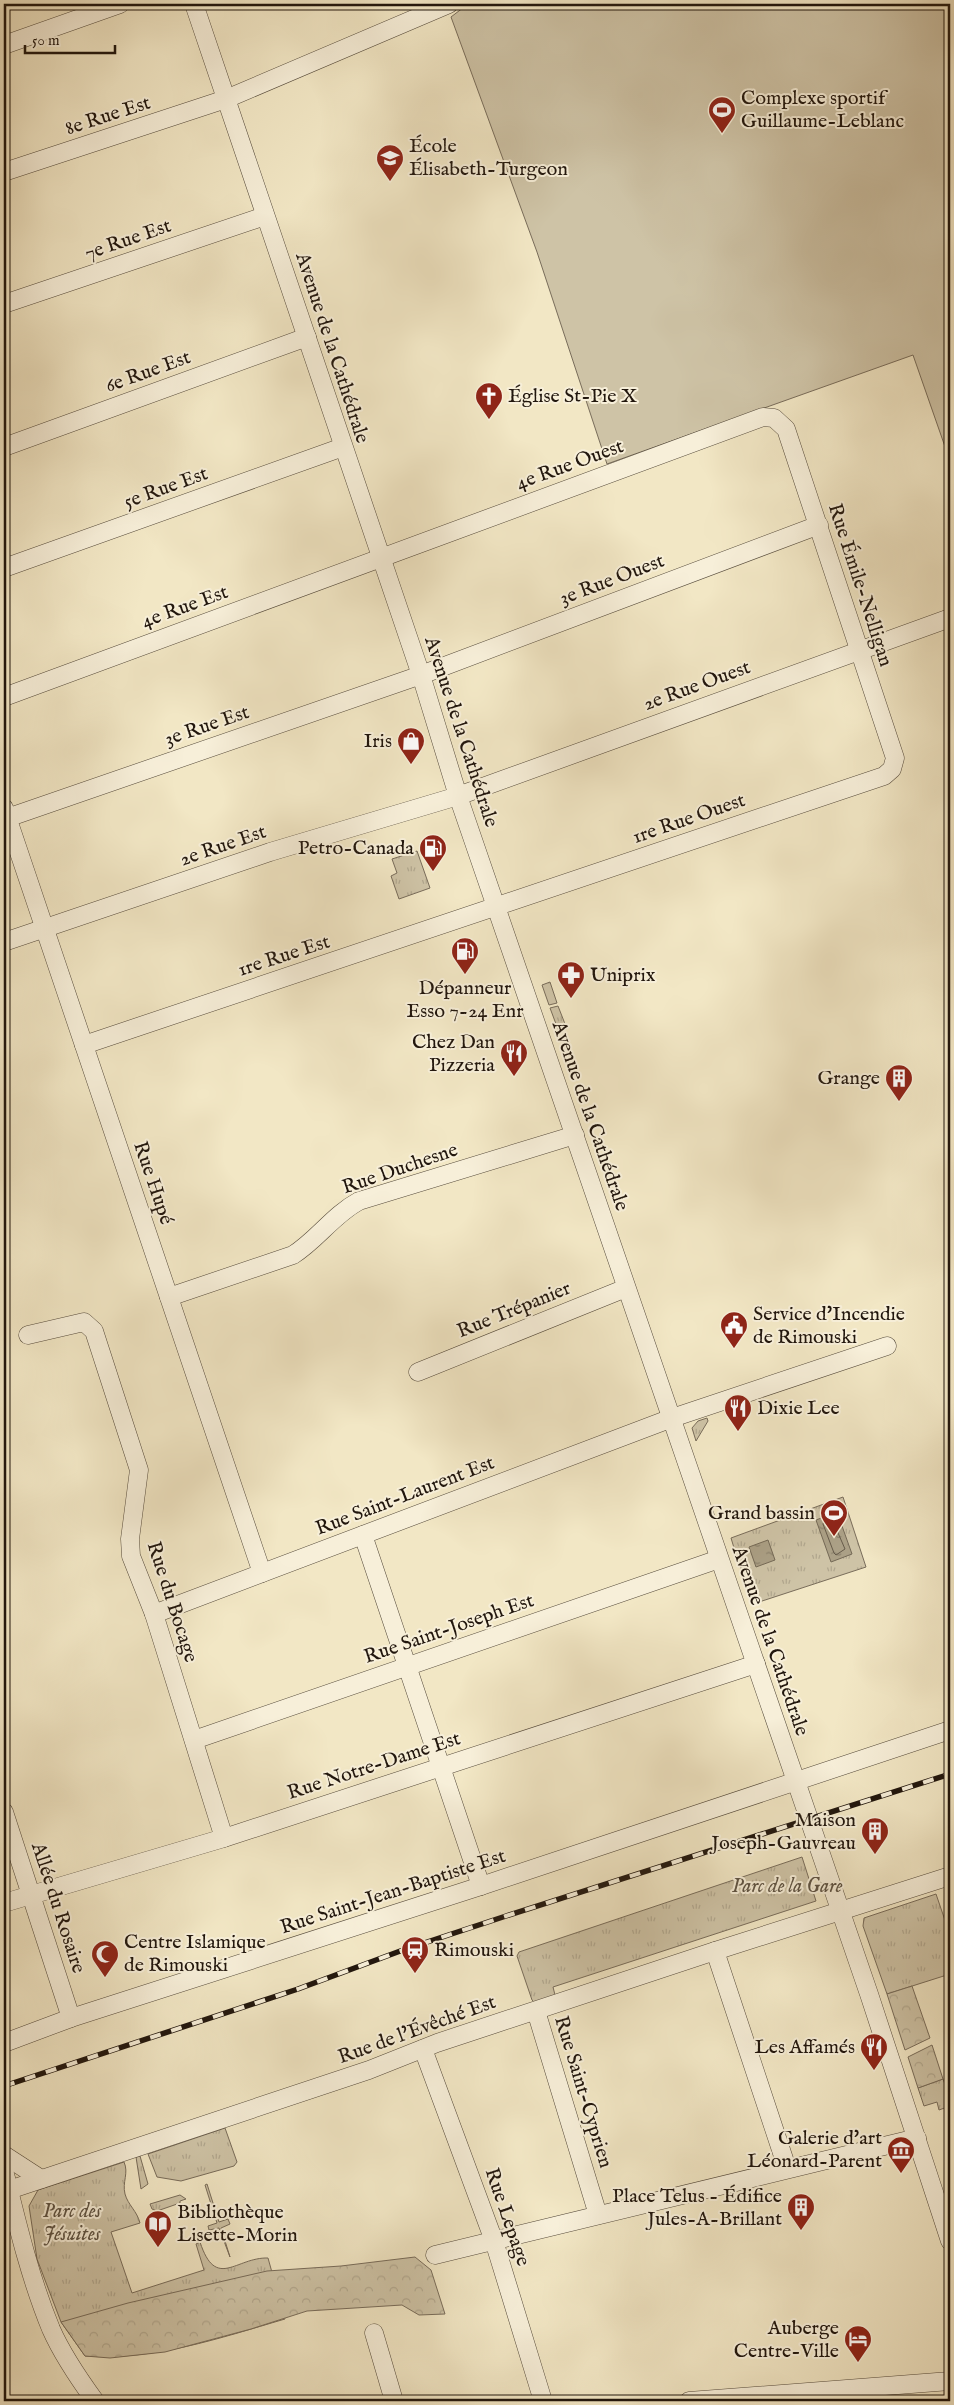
<svg xmlns="http://www.w3.org/2000/svg" width="954" height="2405" viewBox="0 0 954 2405" font-family="'IM FELL English',serif">
	<defs>
		<pattern id="grass-tufts" width="24" height="20" patternUnits="userSpaceOnUse" patternTransform="scale(1.25)"><rect width="24" height="20" fill="#cec3a6"/><path d="M3 7l-1-3M5 7V3M7 7l1-3M15 17l-1-3M17 17v-4M19 17l1-3" fill="none" stroke="#b1a78e"/></pattern>
		<pattern id="forest-crowns" width="20" height="18" patternUnits="userSpaceOnUse" patternTransform="scale(1.25)"><rect width="20" height="18" fill="#cec3a6"/><path d="M2 6a3 3 0 1 1 6 0M12 15a3 3 0 1 1 6 0" fill="none" stroke="#b1a78e"/></pattern>
		<pattern id="water-ripples" width="26" height="14" patternUnits="userSpaceOnUse" patternTransform="scale(1.25)"><rect width="26" height="14" fill="#aba086"/><path d="M2 4q2-2 4 0t4 0M15 11q2-2 4 0t4 0" fill="none" stroke="#8b816c"/></pattern>
	</defs>
	<rect width="100%" height="100%" fill="#f2e7c5"/>
	<filter id="stains"><feTurbulence type="fractalNoise" baseFrequency=".004" numOctaves="4"/><feColorMatrix values="0 0 0 0 .2 0 0 0 0 .09 0 0 0 0 .02 0 0 0 .5 -.17"/></filter>
	<radialGradient id="worn" r=".72"><stop offset=".6" stop-color="#630" stop-opacity="0"/><stop offset="1" stop-color="#630" stop-opacity=".3"/></radialGradient>
	<!-- grass -->
	<g fill="url(#grass-tufts)" stroke="#786c5a">
		<path d="M417 851 430 888 399 899 391 876 397 873 392 859Z"/>
		<path d="M550 982 557 1003 549 1005 542 985Z"/>
		<path d="M558 1006 567 1029 559 1032 550 1008Z"/>
		<path d="M707 1418 708 1421 696 1441 692 1428 698 1421Z"/>
		<path d="M843 1497 866 1567 756 1603 738 1561 731 1538Z"/>
		<path d="M802 1857 816 1901 553 1987 555 1995 534 2002 532 2000 517 1956 519 1952Z"/>
		<path d="M936 1894 950 1935V1974L887 1994 863 1926 864 1918Z"/>
		<path d="M943 2079 946 2087 950 2086V2106L939 2110 937 2102 924 2106 918 2088Z"/>
		<path d="M225 2128 237 2162 234 2166 181 2181 157 2177 148 2154Z"/>
		<path d="M140 2156 148 2184 141 2189 136 2157Z"/>
		<path d="M124 2162C129 2173 122 2182 125 2194 128 2205 137 2211 140 2223L111 2232 132 2293 204 2270 196 2244 200 2242C216 2291 236 2257 268 2258L285 2319C220 2338 153 2361 85 2356L61 2322 37 2259 29 2206 38 2190Z"/>
		<path d="M207 2184 219 2222 228 2219 230 2224 221 2228 230 2257 219 2228 209 2230 208 2226 217 2223 205 2185Z"/>
		<path d="M180 2195 186 2199 180 2201V2203L157 2211 152 2209 150 2204Z"/>
	</g>
	<!-- forest -->
	<g fill="url(#forest-crowns)" stroke="#786c5a">
		<path d="M912 1986 930 2038 905 2050 887 1994Z"/>
		<path d="M932 2045 943 2079 918 2088 908 2057Z"/>
		<path d="M415 2257 431 2270 445 2314 419 2315 402 2305 307 2311 251 2329 165 2352 110 2358 85 2356 61 2322 128 2303 267 2271 341 2266Z"/>
	</g>
	<!-- pitch -->
	<path fill="#cec3a6" stroke="#786c5a" d="M468 4H950V461L913 355 607 464 537 252 451 17Z"/>
	<!-- water -->
	<g fill="url(#water-ripples)" stroke="#746956">
		<path d="M837 1512 852 1554 831 1562 816 1520Z"/>
		<path d="M768 1540 775 1560 756 1567 749 1547Z"/>
	</g>
	<g fill="none" stroke-linecap="round" stroke-linejoin="round">
		<!-- shore -->
		<path stroke="#665b4a" stroke-width="1" d="M832 1519 845 1549 836 1555 834 1553 823 1524Z"/>
		<!-- minor casing -->
		<g stroke="#554a3b" stroke-width="19">
			<g id="minor">
				<path d="M194 4 421 675 458 796 869 1994 950 2241"/>
				<path d="M4 45 120 4"/>
				<path d="M4 172 226 99 449 4"/>
				<path d="M4 304 265 216"/>
				<path d="M4 447 307 337"/>
				<path d="M4 568 343 447"/>
				<path d="M4 697 763 417 774 418 786 429 895 758 892 769 884 776 84 1045"/>
				<path d="M4 808 262 1573"/>
				<path d="M7 818 421 675 819 525"/>
				<path d="M4 942 270 852 458 796 950 618"/>
				<path d="M169 1297 293 1255C317 1240 333 1215 359 1201L575 1135"/>
				<path d="M28 1335 84 1322 94 1331 139 1470 130 1539 131 1556 154 1614 224 1838"/>
				<path d="M418 1372 626 1288"/>
				<path d="M363 1535 481 1886"/>
				<path d="M154 1614 672 1418 887 1346"/>
				<path d="M194 1740 719 1559"/>
				<path d="M4 1812 71 2018"/>
				<path d="M4 1903 224 1838 756 1664"/>
				<path d="M715 1951 787 2168"/>
				<path d="M536 2011 598 2215"/>
				<path d="M4 2043 71 2018 481 1886 950 1730"/>
				<path d="M423 2049 494 2241 543 2401"/>
				<path d="M4 2155 41 2179"/>
				<path d="M4 2170C17 2223 30 2278 51 2329 62 2354 79 2379 95 2401"/>
				<path d="M9 2190 369 2070 437 2043 715 1951 950 1876"/>
				<path d="M435 2255 917 2138"/>
				<path d="M374 2333 394 2401"/>
				<path d="M689 2401 950 2381"/>
			</g>
		</g>
		<!-- minor -->
		<use href="#minor" stroke="#f7efd9" stroke-width="18"/>
		<!-- rail casing -->
		<g stroke="#21160d" stroke-width="5.5">
			<path id="rail" d="M4 2086 298 1989 403 1950 506 1916 950 1774"/>
		</g>
		<!-- rail -->
		<use href="#rail" stroke="#f7efd9" stroke-width="4" stroke-dasharray="11" stroke-linecap="butt"/>
	</g>
	<!-- icons -->
	<defs>
		<g id="stadium-pin" transform="scale(1.4375)"><path d="M0 17L-7.5 6A9.5 9.5 0 1 1 7.5 6Z" fill="#8f2418" stroke="#f7efd9"/><path d="M0-5a6.5 5 0 1 0 0 10a6.5 5 0 1 0 0-10ZM-3.5-1.8h7v3.6h-7Z" fill="#fff"/></g>
		<g id="school-pin" transform="scale(1.4375)"><path d="M0 17L-7.5 6A9.5 9.5 0 1 1 7.5 6Z" fill="#8f2418" stroke="#f7efd9"/><path d="M0-5L7-2L0 1L-7-2ZM-4 1L0 2.5L4 1V4Q0 6-4 4Z" fill="#fff"/></g>
		<g id="church-pin" transform="scale(1.4375)"><path d="M0 17L-7.5 6A9.5 9.5 0 1 1 7.5 6Z" fill="#8f2418" stroke="#f7efd9"/><path d="M-1.2-6h2.4v3.5h3.3v2.4h-3.3V6h-2.4V-.1h-3.3v-2.4h3.3Z" fill="#fff"/></g>
		<g id="shop-pin" transform="scale(1.4375)"><path d="M0 17L-7.5 6A9.5 9.5 0 1 1 7.5 6Z" fill="#8f2418" stroke="#f7efd9"/><path d="M-5-2.5h2.3a2.7 3.5 0 0 1 5.4 0H5L5.5 6h-11ZM-1.5-2.5h3a1.5 2.3 0 0 0-3 0Z" fill="#fff"/></g>
		<g id="fuel-pin" transform="scale(1.4375)"><path d="M0 17L-7.5 6A9.5 9.5 0 1 1 7.5 6Z" fill="#8f2418" stroke="#f7efd9"/><path d="M-5.5-6h7V0h2V4h1.3V-2.5L3-4.5l.8-.8L6-3V5H2.5V1h-1V6h-7ZM-4.2-4.7v3.2H.2V-4.7Z" fill="#fff"/></g>
		<g id="pharmacy-pin" transform="scale(1.4375)"><path d="M0 17L-7.5 6A9.5 9.5 0 1 1 7.5 6Z" fill="#8f2418" stroke="#f7efd9"/><path d="M-2-6h4v4h4v4h-4v4h-4v-4h-4v-4h4Z" fill="#fff"/></g>
		<g id="restaurant-pin" transform="scale(1.4375)"><path d="M0 17L-7.5 6A9.5 9.5 0 1 1 7.5 6Z" fill="#8f2418" stroke="#f7efd9"/><path d="M-5-6h1v4h1v-4h1v4h1v-4h1v5L-1.5 .5V6h-2V.5L-5-1ZM5-6V6H3V1.5H1.5Q1.5-4 5-6Z" fill="#fff"/></g>
		<g id="building-pin" transform="scale(1.4375)"><path d="M0 17L-7.5 6A9.5 9.5 0 1 1 7.5 6Z" fill="#8f2418" stroke="#f7efd9"/><path d="M-4-6H4V6H1V3H-1V6H-4ZM-2.5-4.3h1.7v1.8h-1.7ZM.8-4.3h1.7v1.8H.8ZM-2.5-1h1.7V.8h-1.7ZM.8-1h1.7V.8H.8Z" fill="#fff"/></g>
		<g id="civic-pin" transform="scale(1.4375)"><path d="M0 17L-7.5 6A9.5 9.5 0 1 1 7.5 6Z" fill="#8f2418" stroke="#f7efd9"/><path d="M-.6-6.5H3V-4.5H.6V-3L4-1V1h2V6H-6V1h2V-1L-.6-3ZM-1.2 2.5V6h2.4V2.5Z" fill="#fff"/></g>
		<g id="station-pin" transform="scale(1.4375)"><path d="M0 17L-7.5 6A9.5 9.5 0 1 1 7.5 6Z" fill="#8f2418" stroke="#f7efd9"/><path d="M-3-6H3Q5-6 5-4V2Q5 4 3 4L4.5 6H3L1.5 4h-3L-3 6H-4.5L-3 4Q-5 4-5 2V-4Q-5-6-3-6ZM-3.5-4v3h7v-3ZM-3.5 1v1.5H-2V1ZM2 1v1.5H3.5V1Z" fill="#fff"/></g>
		<g id="mosque-pin" transform="scale(1.4375)"><path d="M0 17L-7.5 6A9.5 9.5 0 1 1 7.5 6Z" fill="#8f2418" stroke="#f7efd9"/><path d="M3.5-4.9A6 6 0 1 0 3.5 4.9A5 5 0 1 1 3.5-4.9Z" fill="#fff"/></g>
		<g id="museum-pin" transform="scale(1.4375)"><path d="M0 17L-7.5 6A9.5 9.5 0 1 1 7.5 6Z" fill="#8f2418" stroke="#f7efd9"/><path d="M0-6L6-3V-2H-6V-3ZM-5-1h2V3h-2ZM-1-1h2V3h-2ZM3-1h2V3H3ZM-6 4H6V6H-6Z" fill="#fff"/></g>
		<g id="library-pin" transform="scale(1.4375)"><path d="M0 17L-7.5 6A9.5 9.5 0 1 1 7.5 6Z" fill="#8f2418" stroke="#f7efd9"/><path d="M-6-4Q-3-5.5-.7-3.5V5Q-3 3-6 4ZM6-4Q3-5.5 .7-3.5V5Q3 3 6 4Z" fill="#fff"/></g>
		<g id="hotel-pin" transform="scale(1.4375)"><path d="M0 17L-7.5 6A9.5 9.5 0 1 1 7.5 6Z" fill="#8f2418" stroke="#f7efd9"/><path d="M-6-4.5h1.5V1H6V5H4.5V3h-9V5H-6ZM-4 0a1.8 1.8 0 1 1 3.6 0ZM.5 0V-2.5h3Q6-2.5 6 0Z" fill="#fff"/></g>
	</defs>
	<g fill-rule="evenodd">
		<use href="#stadium-pin" x="722" y="110"/>
		<use href="#school-pin" x="390" y="158"/>
		<use href="#church-pin" x="489" y="396"/>
		<use href="#shop-pin" x="411" y="741"/>
		<use href="#fuel-pin" x="433" y="848"/>
		<use href="#fuel-pin" x="465" y="951"/>
		<use href="#pharmacy-pin" x="571" y="975"/>
		<use href="#restaurant-pin" x="514" y="1053"/>
		<use href="#building-pin" x="899" y="1078"/>
		<use href="#civic-pin" x="734" y="1325"/>
		<use href="#restaurant-pin" x="738" y="1408"/>
		<use href="#stadium-pin" x="834" y="1513"/>
		<use href="#building-pin" x="875" y="1831"/>
		<use href="#station-pin" x="415" y="1950"/>
		<use href="#mosque-pin" x="105" y="1954"/>
		<use href="#restaurant-pin" x="874" y="2047"/>
		<use href="#museum-pin" x="901" y="2150"/>
		<use href="#building-pin" x="801" y="2207"/>
		<use href="#library-pin" x="158" y="2224"/>
		<use href="#hotel-pin" x="858" y="2339"/>
	</g>
	<g text-anchor="middle" dominant-baseline="central" stroke-width="4" stroke-linejoin="round" paint-order="stroke">
		<!-- poi labels -->
		<g font-size="20" fill="#21160d" stroke="#f7efd9" text-anchor="end">
			<text x="741" y="98" text-anchor="start">Complexe sportif<tspan x="741" dy="23">Guillaume-Leblanc</tspan></text>
			<text x="409" y="146" text-anchor="start">École<tspan x="409" dy="23">Élisabeth-Turgeon</tspan></text>
			<text x="508" y="396" text-anchor="start">Église St-Pie X</text>
			<text x="392" y="741">Iris</text>
			<text x="414" y="848">Petro-Canada</text>
			<text x="590" y="975" text-anchor="start">Uniprix</text>
			<text x="465" y="988" text-anchor="middle">Dépanneur<tspan x="465" dy="23">Esso 7-24 Enr</tspan></text>
			<text x="495" y="1042">Chez Dan<tspan x="495" dy="23">Pizzeria</tspan></text>
			<text x="880" y="1078">Grange</text>
			<text x="753" y="1314" text-anchor="start">Service d'Incendie<tspan x="753" dy="23">de Rimouski</tspan></text>
			<text x="757" y="1408" text-anchor="start">Dixie Lee</text>
			<text x="815" y="1513">Grand bassin</text>
			<text x="856" y="1820">Maison<tspan x="856" dy="23">Joseph-Gauvreau</tspan></text>
			<text x="124" y="1942" text-anchor="start">Centre Islamique<tspan x="124" dy="23">de Rimouski</tspan></text>
			<text x="434" y="1950" text-anchor="start">Rimouski</text>
			<text x="855" y="2047">Les Affamés</text>
			<text x="882" y="2138">Galerie d'art<tspan x="882" dy="23">Léonard-Parent</tspan></text>
			<text x="782" y="2196">Place Telus - Édifice<tspan x="782" dy="23">Jules-A-Brillant</tspan></text>
			<text x="177" y="2212" text-anchor="start">Bibliothèque<tspan x="177" dy="23">Lisette-Morin</tspan></text>
			<text x="839" y="2328">Auberge<tspan x="839" dy="23">Centre-Ville</tspan></text>
		</g>
		<!-- street labels -->
		<g font-size="20" fill="#21160d" stroke="#f7efd9">
			<text transform="translate(108 116) rotate(-18)">8e Rue Est</text>
			<text transform="translate(128 240) rotate(-19)">7e Rue Est</text>
			<text transform="translate(332 348) rotate(72)">Avenue de la Cathédrale</text>
			<text transform="translate(148 372) rotate(-20)">6e Rue Est</text>
			<text transform="translate(570 465) rotate(-20)">4e Rue Ouest</text>
			<text transform="translate(166 488) rotate(-20)">5e Rue Est</text>
			<text transform="translate(612 580) rotate(-21)">3e Rue Ouest</text>
			<text transform="translate(860 585) rotate(72)">Rue Émile-Nelligan</text>
			<text transform="translate(185 607) rotate(-20)">4e Rue Est</text>
			<text transform="translate(697 686) rotate(-20)">2e Rue Ouest</text>
			<text transform="translate(207 726) rotate(-19)">3e Rue Est</text>
			<text transform="translate(461 732) rotate(72)">Avenue de la Cathédrale</text>
			<text transform="translate(689 819) rotate(-19)">1re Rue Ouest</text>
			<text transform="translate(223 846) rotate(-19)">2e Rue Est</text>
			<text transform="translate(284 956) rotate(-18)">1re Rue Est</text>
			<text transform="translate(590 1116) rotate(71)">Avenue de la Cathédrale</text>
			<text transform="translate(400 1169) rotate(-19)">Rue Duchesne</text>
			<text transform="translate(153 1183) rotate(71)">Rue Hupé</text>
			<text transform="translate(514 1310) rotate(-22)">Rue Trépanier</text>
			<text transform="translate(405 1496) rotate(-21)">Rue Saint-Laurent Est</text>
			<text transform="translate(172 1602) rotate(72)">Rue du Bocage</text>
			<text transform="translate(449 1629) rotate(-19)">Rue Saint-Joseph Est</text>
			<text transform="translate(770 1641) rotate(71)">Avenue de la Cathédrale</text>
			<text transform="translate(374 1766) rotate(-18)">Rue Notre-Dame Est</text>
			<text transform="translate(393 1892) rotate(-18)">Rue Saint-Jean-Baptiste Est</text>
			<text transform="translate(58 1908) rotate(72)">Allée du Rosaire</text>
			<text transform="translate(417 2030) rotate(-20)">Rue de l'Évêché Est</text>
			<text transform="translate(583 2092) rotate(73)">Rue Saint-Cyprien</text>
			<text transform="translate(507 2217) rotate(71)">Rue Lepage</text>
		</g>
		<!-- park labels -->
		<g font-size="20" font-style="italic" fill="#5e5343" stroke="#f7efd9">
			<text x="787" y="1886">Parc de la Gare</text>
			<text x="72" y="2211">Parc des<tspan x="72" dy="23">Jésuites</tspan></text>
		</g>
	</g>
	<!-- margin -->
	<rect width="954" height="2405" fill="none" stroke="#f2e7c5" stroke-width="20"/>
	<rect x="5" y="5" width="944" height="2395" fill="none" stroke="#21160d" stroke-width="2.5"/>
	<rect x="10" y="10" width="934" height="2385" fill="none" stroke="#21160d"/>
	<!-- scale -->
	<path d="M25 45v8h90v-8" fill="none" stroke="#21160d" stroke-width="2.5"/>
	<text x="32" y="45" font-size="15" fill="#21160d" stroke="#f7efd9" stroke-width="4" paint-order="stroke">50 m</text>
	<rect width="100%" height="100%" filter="url(#stains)"/>
	<rect width="100%" height="100%" fill="url(#worn)"/>
</svg>
